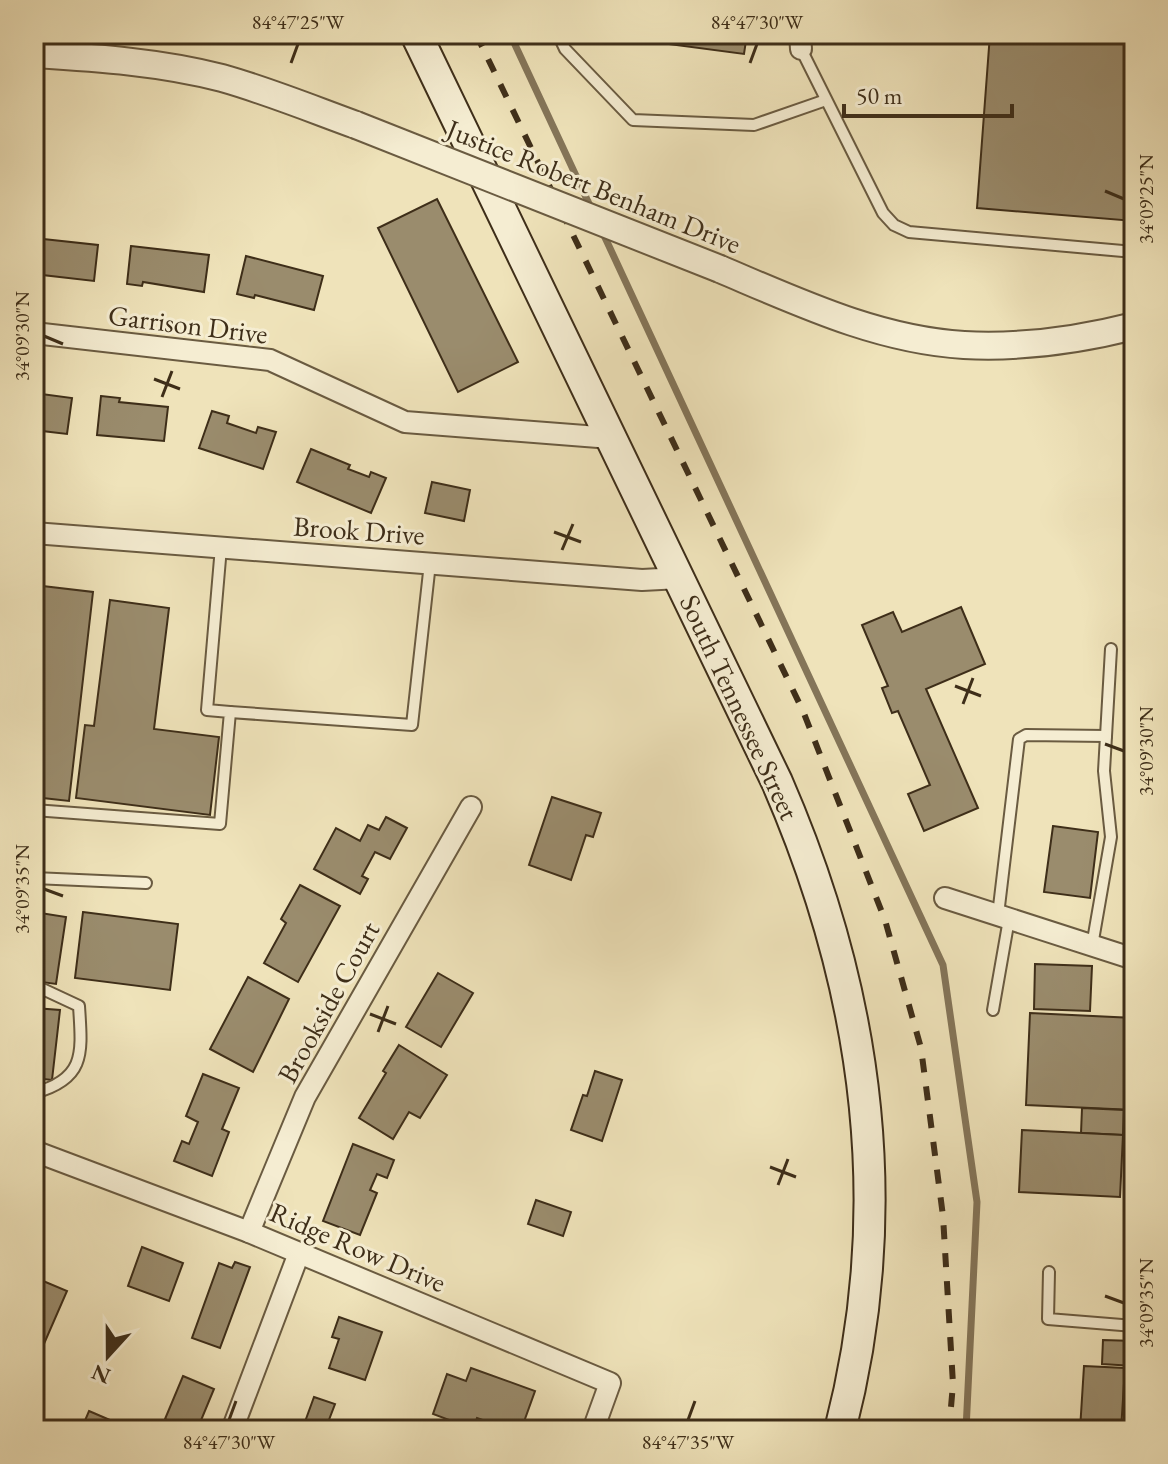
<svg xmlns="http://www.w3.org/2000/svg" width="1168" height="1464" viewBox="0 0 1168 1464" font-family="'EB Garamond',serif">
	<rect width="100%" height="100%" fill="#efe3ba"/>
	<filter id="stains"><feTurbulence type="fractalNoise" baseFrequency=".0025" numOctaves="4"/><feColorMatrix values="0 0 0 0 .2 0 0 0 0 .09 0 0 0 0 .02 0 0 0 .5 -.17"/></filter>
	<radialGradient id="worn" r=".72"><stop offset=".6" stop-color="#630" stop-opacity="0"/><stop offset="1" stop-color="#630" stop-opacity=".3"/></radialGradient>
	<g fill="none" stroke-linecap="round" stroke-linejoin="round">
		<!-- stream -->
		<g stroke="#847559" stroke-width="7">
			<path d="M510 34 591 208"/>
			<path d="M602 231 943 965 977 1202 966 1430"/>
		</g>
	</g>
	<!-- building -->
	<g fill="#9a8c6d" stroke="#3e2e19" stroke-width="2">
		<path d="M593 34H747L744 54Z"/>
		<path d="M990 34H1134V221L977 208Z"/>
		<path d="M437 199 518 362 458 392 378 228Z"/>
		<path d="M34 238 98 245 94 281 34 274Z"/>
		<path d="M131 246 209 255 204 292 143 282 142 286 127 284Z"/>
		<path d="M246 256 323 276 314 310 255 295 254 298 237 294Z"/>
		<path d="M34 393 72 398 67 434 34 430Z"/>
		<path d="M101 396 120 398 119 402 168 407 164 441 97 435Z"/>
		<path d="M212 411 229 416 227 423 256 433 258 427 276 432 263 469 199 448Z"/>
		<path d="M311 449 350 465 348 469 369 477 371 472 386 478 371 513 297 482Z"/>
		<path d="M432 482 470 490 464 521 425 513Z"/>
		<path d="M34 585 93 592 69 801 34 797Z"/>
		<path d="M110 600 169 608 154 729 219 737 210 815 76 798 85 725 94 726Z"/>
		<path d="M961 607 985 664 926 689 978 808 924 831 908 794 930 785 898 711 892 713 882 688 888 686 862 625 893 612 902 632Z"/>
		<path d="M552 797 601 813 593 837 586 835 571 880 529 865Z"/>
		<path d="M386 817 407 828 390 859 375 852 362 876 368 879 360 894 314 869 336 828 360 841 368 825 379 830Z"/>
		<path d="M1053 826 1098 832 1090 898 1044 892Z"/>
		<path d="M300 885 340 906 298 982 264 963 286 923 281 919Z"/>
		<path d="M34 912 66 917 56 984 34 981Z"/>
		<path d="M83 912 178 924 170 990 75 978Z"/>
		<path d="M1035 964 1092 966 1090 1011 1034 1009Z"/>
		<path d="M438 973 473 993 441 1047 406 1027Z"/>
		<path d="M248 977 289 999 253 1072 210 1049Z"/>
		<path d="M34 1008 60 1010 52 1080 34 1078Z"/>
		<path d="M1030 1013 1134 1018V1110L1026 1105Z"/>
		<path d="M399 1045 447 1075 420 1118 409 1112 393 1139 359 1118 386 1073 383 1071Z"/>
		<path d="M595 1071 622 1080 602 1141 571 1130 583 1095 587 1096Z"/>
		<path d="M203 1074 239 1088 222 1129 229 1132 212 1176 174 1161 182 1141 189 1144 198 1122 186 1116Z"/>
		<path d="M1082 1108 1124 1110 1123 1135 1081 1133Z"/>
		<path d="M1022 1130 1123 1135 1120 1197 1019 1192Z"/>
		<path d="M353 1144 394 1160 387 1178 377 1174 370 1190 377 1193 360 1235 323 1221Z"/>
		<path d="M536 1200 571 1212 563 1236 528 1224Z"/>
		<path d="M142 1247 183 1263 169 1301 128 1286Z"/>
		<path d="M235 1262 250 1267 220 1348 192 1338 219 1263 232 1268Z"/>
		<path d="M36 1278 67 1291 40 1353 34 1351V1283Z"/>
		<path d="M339 1317 382 1332 365 1380 329 1368 339 1339 332 1337Z"/>
		<path d="M1103 1340 1134 1341V1366L1102 1364Z"/>
		<path d="M1084 1366 1125 1368 1121 1430H1080Z"/>
		<path d="M471 1368 535 1391 521 1430H512L477 1418 473 1429 433 1414 447 1374 466 1381Z"/>
		<path d="M183 1376 214 1389 197 1430H190L165 1419Z"/>
		<path d="M314 1397 335 1404 327 1425 336 1430H302Z"/>
		<path d="M89 1411 124 1426 122 1430H81Z"/>
	</g>
	<g fill="none" stroke-linecap="round" stroke-linejoin="round">
		<!-- service casing -->
		<g stroke="#6a5b41" stroke-width="14">
			<g id="service">
				<path d="M558 34 565 49 633 120 754 125 826 100"/>
				<path d="M801 49 883 213 894 225 909 232 1134 252"/>
				<path d="M230 712 412 725 430 563"/>
				<path d="M34 810 220 824 230 712 207 710 221 547"/>
				<path d="M34 878 146 883"/>
				<path d="M998 915 1019 739 1026 735 1106 736"/>
				<path d="M1092 946 1111 837 1104 771 1111 649"/>
				<path d="M34 985 79 1006C82 1053 86 1079 34 1093"/>
				<path d="M993 1010 1009 919"/>
				<path d="M1049 1272 1048 1319 1134 1326"/>
			</g>
		</g>
		<!-- minor casing -->
		<g stroke="#6a5b41" stroke-width="24">
			<g id="minor">
				<path d="M800 34 801 49"/>
				<path d="M34 333 270 360 405 422 611 438"/>
				<path d="M34 533 642 580 680 578"/>
				<path d="M945 898 1134 959"/>
				<path d="M34 1151 249 1232 610 1383 593 1430"/>
				<path d="M249 1232 305 1097 471 807"/>
				<path d="M232 1430 299 1253"/>
			</g>
		</g>
		<!-- tertiary casing -->
		<g stroke="#6a5b41" stroke-width="30">
			<g id="tertiary">
				<path d="M34 54C97 58 161 62 222 78 268 91 312 109 356 125"/>
				<path d="M720 269C798 302 878 340 964 345 1021 348 1079 340 1134 326"/>
			</g>
		</g>
		<!-- secondary casing -->
		<g stroke="#3e2e19" stroke-width="34">
			<path id="secondary" d="M416 34 777 782C868 991 898 1207 840 1430"/>
		</g>
		<!-- service -->
		<use href="#service" stroke="#f5edd2" stroke-width="10"/>
		<!-- minor -->
		<use href="#minor" stroke="#f5edd2" stroke-width="20"/>
		<!-- tertiary -->
		<use href="#tertiary" stroke="#f5edd2" stroke-width="26"/>
		<!-- secondary -->
		<use href="#secondary" stroke="#f5edd2" stroke-width="30"/>
		<!-- rail -->
		<path stroke="#3e2e19" stroke-width="6" stroke-dasharray="14 14" stroke-linecap="butt" d="M476 34 803 711 885 920 921 1048 943 1216 953 1384 949 1430"/>
		<!-- tertiary-bridge casing -->
		<g stroke="#6a5b41" stroke-width="30" stroke-linecap="butt">
			<path id="tertiary-bridge" d="M356 125 720 269"/>
		</g>
		<!-- tertiary-bridge -->
		<use href="#tertiary-bridge" stroke="#f5edd2" stroke-width="26"/>
	</g>
	<!-- ticks -->
	<path fill="none" stroke="#3e2e19" stroke-width="3" d="M291 63 298 44M750 63 757 44M1105 191 1124 199M44 336 63 344M154 379 180 389M162 397 172 371M554 532 581 542M562 550 573 524M955 686 981 696M963 704 973 678M1105 744 1124 751M44 889 63 896M370 1014 396 1024M378 1032 388 1006M770 1167 796 1177M778 1185 788 1159M1105 1296 1124 1303M229 1420 236 1401M688 1420 695 1401"/>
	<g text-anchor="middle" dominant-baseline="central" stroke-width="6" stroke-linejoin="round" paint-order="stroke">
		<!-- street labels -->
		<g font-size="28" fill="#3e2e19" stroke="#f5edd2">
			<text transform="translate(594 186) rotate(22)">Justice Robert Benham Drive</text>
			<text transform="translate(188 324) rotate(7)">Garrison Drive</text>
			<text transform="translate(359 530) rotate(4)">Brook Drive</text>
			<text transform="translate(740 707) rotate(65)">South Tennessee Street</text>
			<text transform="translate(328 1002) rotate(-61)">Brookside Court</text>
			<text transform="translate(358 1247) rotate(23)">Ridge Row Drive</text>
		</g>
	</g>
	<!-- margin -->
	<rect width="1168" height="1464" fill="none" stroke="#efe3ba" stroke-width="88"/>
	<!-- north arrow -->
	<g transform="translate(108 1356) rotate(201)" stroke="#f5edd2" stroke-width="6" paint-order="stroke">
	<path d="M0-6L14 30L0 20L-14 30Z" fill="#3e2e19"/>
	<text y="-12" font-size="22" font-weight="bold" text-anchor="middle" fill="#3e2e19">N</text>
	</g>
	<!-- scale -->
	<path d="M844 104v12h168v-12" fill="none" stroke="#3e2e19" stroke-width="4"/>
	<text x="856" y="104" font-size="24" fill="#3e2e19" stroke="#f5edd2" stroke-width="6" paint-order="stroke">50 m</text>
	<rect x="44" y="44" width="1080" height="1376" fill="none" stroke="#3e2e19" stroke-width="3"/>
	<g font-size="20" text-anchor="middle" fill="#3e2e19">
		<text x="298" y="29">84°47'25"W</text>
		<text x="757" y="29">84°47'30"W</text>
		<text transform="translate(1146 199) rotate(-90)" y="7">34°09'25"N</text>
		<text transform="translate(22 336) rotate(-90)" y="7">34°09'30"N</text>
		<text transform="translate(1146 751) rotate(-90)" y="7">34°09'30"N</text>
		<text transform="translate(22 889) rotate(-90)" y="7">34°09'35"N</text>
		<text transform="translate(1146 1303) rotate(-90)" y="7">34°09'35"N</text>
		<text x="229" y="1449">84°47'30"W</text>
		<text x="688" y="1449">84°47'35"W</text>
	</g>
	<rect width="100%" height="100%" filter="url(#stains)"/>
	<rect width="100%" height="100%" fill="url(#worn)"/>
</svg>
